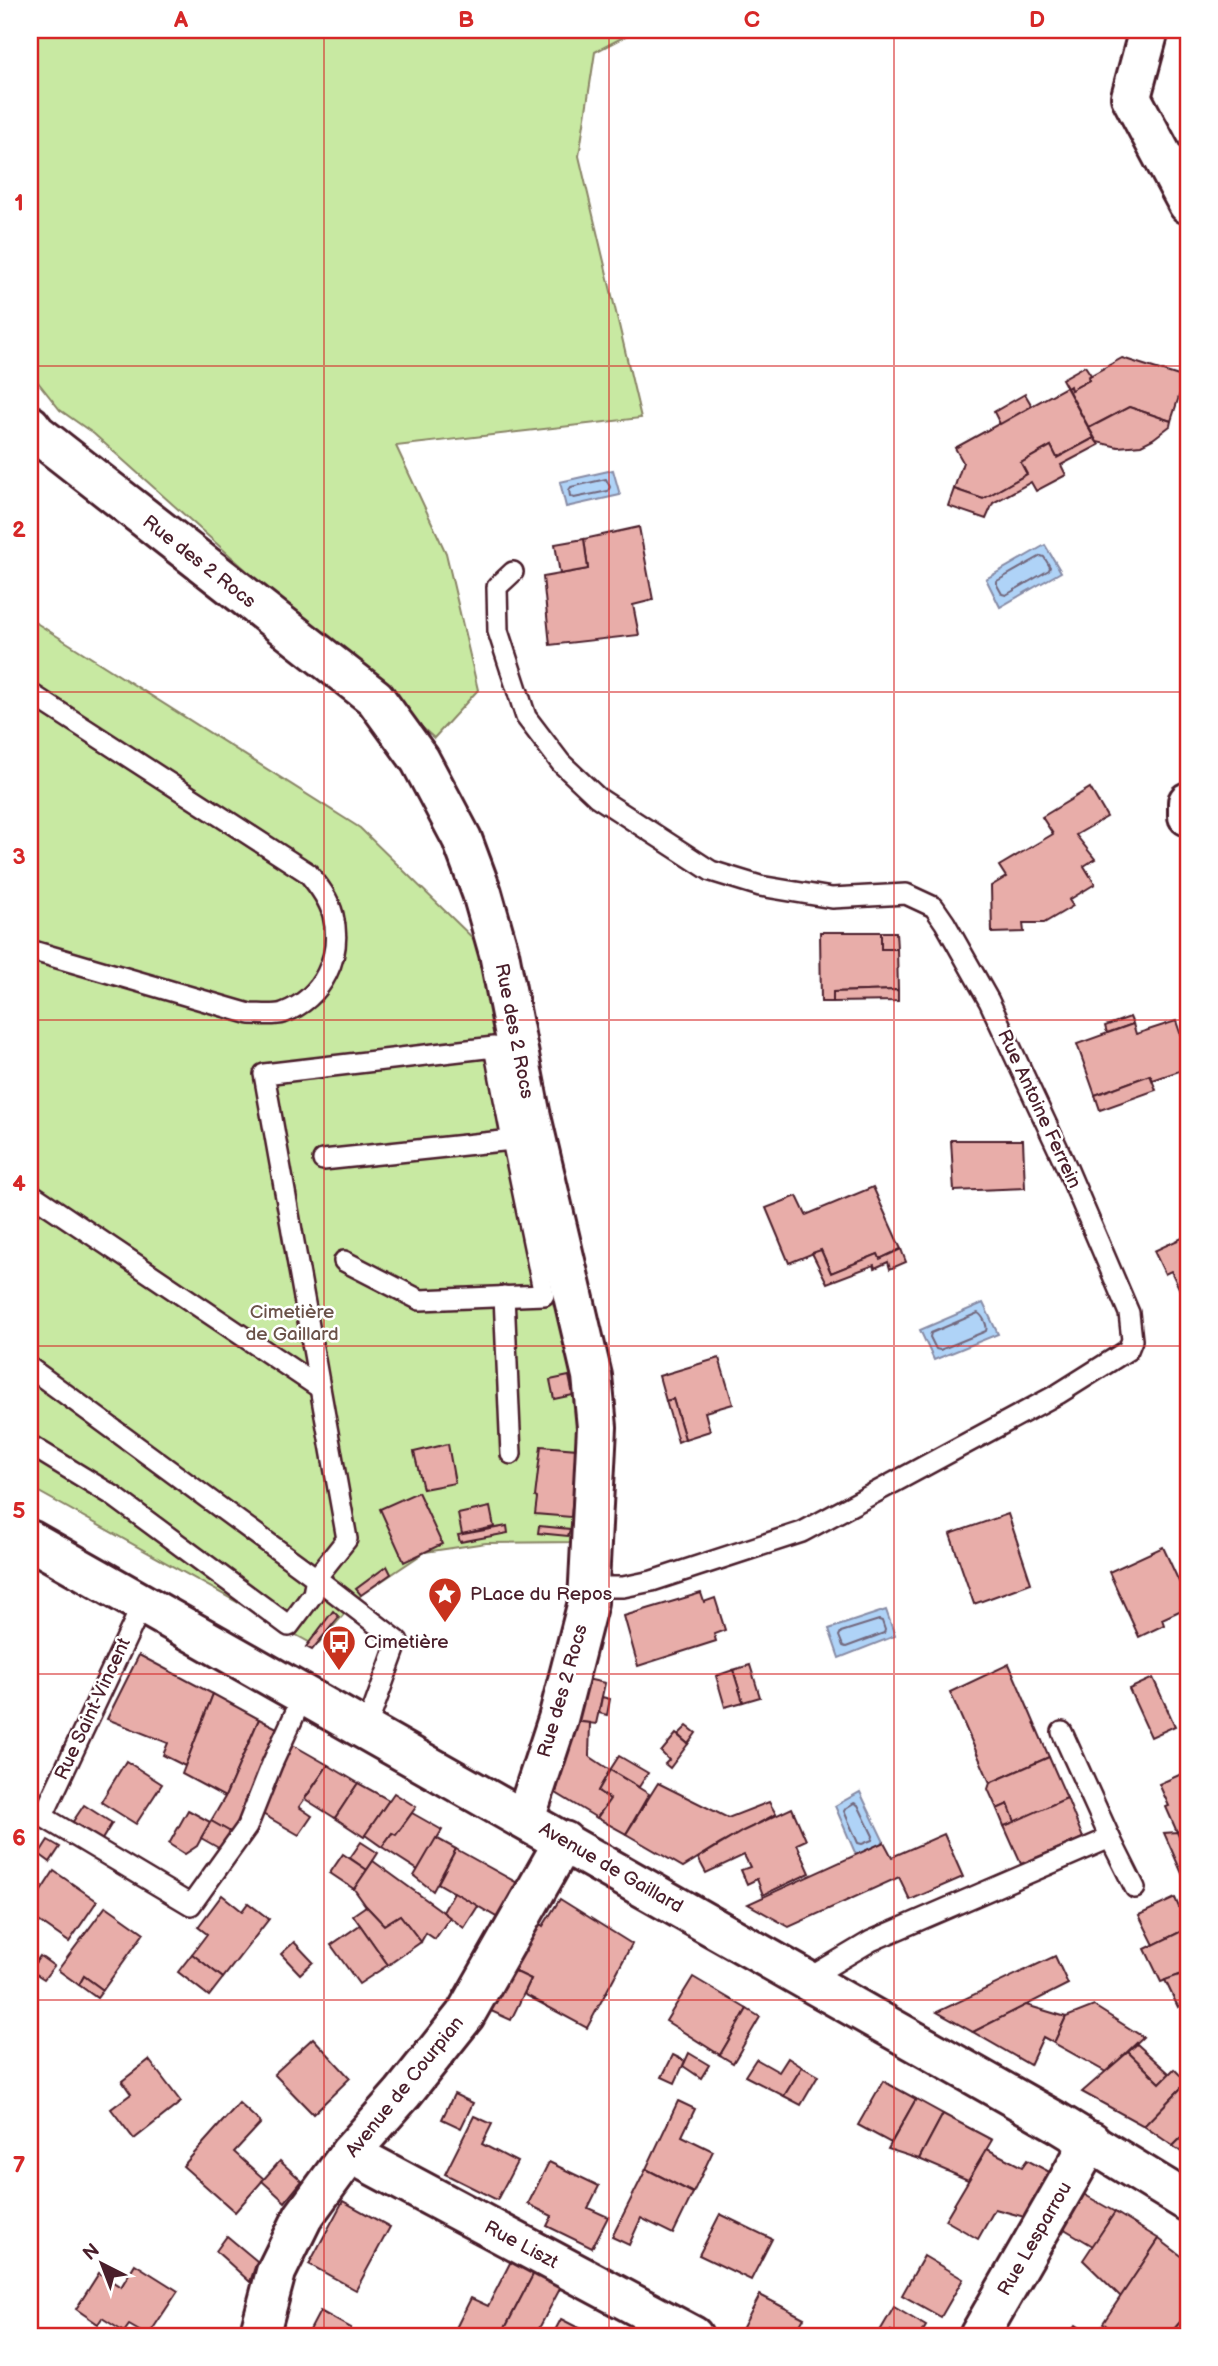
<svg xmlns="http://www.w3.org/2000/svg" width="1218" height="2366" viewBox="0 0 1218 2366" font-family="'Balsamiq Sans',sans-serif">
	<rect width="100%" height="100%" fill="#fff"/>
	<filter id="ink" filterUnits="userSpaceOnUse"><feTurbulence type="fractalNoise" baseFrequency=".0143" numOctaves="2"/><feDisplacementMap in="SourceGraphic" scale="14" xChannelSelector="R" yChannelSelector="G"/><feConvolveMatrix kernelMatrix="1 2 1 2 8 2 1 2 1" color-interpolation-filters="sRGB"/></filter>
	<g filter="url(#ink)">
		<!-- green -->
		<g fill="#c8e9a2" stroke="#898466" stroke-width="2">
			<path d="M30 30H637L595 52 579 156 641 418 396 446 446 553 478 690 434 738 94 434 60 410 30 372Z"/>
			<path d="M30 619 360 828 485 950 576 1377 583 1455 579 1542 486 1543 425 1552 361 1595 316 1646 30 1487Z"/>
		</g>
		<!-- water -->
		<g fill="#afd3f7" stroke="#878ba5" stroke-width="2">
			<path d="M613 470 620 495 566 507 560 482Z"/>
			<path d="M1045 545 1061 572 1000 607 986 579Z"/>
			<path d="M983 1303 998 1334 934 1360 920 1330Z"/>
			<path d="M886 1610 895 1636 839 1658 829 1629Z"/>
			<path d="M860 1792 884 1842 856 1855 835 1806Z"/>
		</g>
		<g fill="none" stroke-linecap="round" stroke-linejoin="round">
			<!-- shore -->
			<g stroke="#72677d" stroke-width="2">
				<path d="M606 479 610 487 608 491 574 498 570 496 569 490 571 487Z"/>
				<path d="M1041 556 1044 557 1050 567 1049 570 1006 595 1002 594 997 585V581Z"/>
				<path d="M978 1313C983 1316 988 1326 986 1331L940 1350 936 1349 930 1337 931 1333Z"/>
				<path d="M879 1620 882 1621 885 1630 884 1633 846 1647 843 1646 839 1636 841 1632Z"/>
				<path d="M854 1803 858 1805 873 1836 872 1840 862 1844 858 1843 844 1811 846 1808Z"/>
			</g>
		</g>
		<!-- building -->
		<g fill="#e8ada9" stroke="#4a1f2b" stroke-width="2">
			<path d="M1122 358 1185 378 1171 421 1129 407 1089 428 1067 388 1070 386 1071 390 1089 380 1088 377Z"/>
			<path d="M1085 366 1091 375 1088 377 1089 380 1071 390 1070 386 1067 388 1062 379Z"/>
			<path d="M1066 387 1094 438 1057 458 1051 446 1021 463 1027 474 983 499 954 489 963 462 955 448Z"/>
			<path d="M1025 394 1032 406 1000 424 994 412Z"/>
			<path d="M1129 407 1171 421 1170 426 1153 439 1141 445 1118 447 1097 442 1089 428Z"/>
			<path d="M1094 438 1099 445 1061 465 1066 475 1036 491 1031 482 993 503 986 519 948 506 954 489 983 499 1027 474 1021 463 1051 446 1057 458Z"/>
			<path d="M639 527 653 600 633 605 639 635 550 645 543 577 588 569 584 539Z"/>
			<path d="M584 539 588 569 560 574 555 544Z"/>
			<path d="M1090 788 1107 817 1076 835 1095 859 1084 866 1095 884 1069 900 1073 906 1044 923H1023L1024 932 992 933 991 886 1006 877 999 866 1053 834 1042 817Z"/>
			<path d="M820 932H881V949H897L898 990 833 992V1002H821Z"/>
			<path d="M881 932H896L897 949H881Z"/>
			<path d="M898 990V1001L833 1002V992Z"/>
			<path d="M1130 1017 1133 1024 1107 1033 1105 1026Z"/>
			<path d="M1176 1021 1188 1056V1068L1153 1080 1150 1075 1095 1095 1077 1044 1133 1024 1136 1034Z"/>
			<path d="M1150 1075 1156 1090 1100 1110 1095 1095Z"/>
			<path d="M951 1140H1023L1025 1188 954 1191Z"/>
			<path d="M873 1187 901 1249 880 1259 878 1254 831 1273 821 1250 789 1263 766 1208 797 1196 806 1215Z"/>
			<path d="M1182 1238 1188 1250V1307L1171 1271 1165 1274 1154 1251Z"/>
			<path d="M901 1249 906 1262 890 1269 888 1262 875 1268 874 1265 827 1283 812 1253 821 1250 831 1273 878 1254 880 1259Z"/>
			<path d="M719 1358 733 1404 705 1412 710 1431 685 1439 673 1399 666 1401 659 1376Z"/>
			<path d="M569 1376 573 1395 554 1399 550 1380Z"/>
			<path d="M673 1399 685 1439 678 1442 666 1401Z"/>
			<path d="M448 1444 455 1483 423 1489 414 1452Z"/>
			<path d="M541 1446 577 1449 571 1517 535 1514 537 1498 535 1497Z"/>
			<path d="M418 1492 442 1544 404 1562 380 1509Z"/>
			<path d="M490 1507 494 1527 462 1534 458 1514Z"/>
			<path d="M1008 1514 1031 1583 974 1604 950 1534Z"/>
			<path d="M507 1526 508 1533 460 1542 458 1535Z"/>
			<path d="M539 1526 570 1529 568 1536 538 1533Z"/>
			<path d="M1163 1547 1188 1601V1607L1162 1619 1164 1625 1139 1637 1109 1572Z"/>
			<path d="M387 1566 391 1574 361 1595 356 1589Z"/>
			<path d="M701 1593 704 1602 715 1598 725 1630 714 1634 716 1641 638 1666 624 1616Z"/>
			<path d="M333 1611 339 1617 312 1650 306 1647Z"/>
			<path d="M139 1655 213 1694 185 1766 163 1755 168 1743 107 1719Z"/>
			<path d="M1009 1664 1049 1757 990 1783 950 1692Z"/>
			<path d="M750 1665 760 1697 743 1702 733 1670Z"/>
			<path d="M733 1670 743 1702 725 1707 716 1676Z"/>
			<path d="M582 1678 605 1683 596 1724 572 1721Z"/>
			<path d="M1153 1678 1175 1726 1151 1737 1129 1689Z"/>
			<path d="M213 1694 259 1719 225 1797 182 1774Z"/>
			<path d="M602 1697 610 1699 607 1715 599 1713Z"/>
			<path d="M259 1719 279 1729 234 1834 211 1821 225 1797Z"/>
			<path d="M572 1721 590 1723 589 1756 610 1770 598 1791 610 1799 597 1818 556 1793Z"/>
			<path d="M687 1726 696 1733 688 1744 678 1735Z"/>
			<path d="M676 1734 688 1744 670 1768 665 1764 669 1760 661 1752Z"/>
			<path d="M293 1745 328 1765 299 1807 312 1816 299 1835 261 1813 268 1790Z"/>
			<path d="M619 1756 648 1773 639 1787 610 1770Z"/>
			<path d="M1049 1757 1067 1798 1015 1822 1008 1804 997 1809 988 1789 990 1783Z"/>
			<path d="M126 1761 162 1784 136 1824 101 1802Z"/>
			<path d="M328 1765 358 1783 335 1818 305 1799Z"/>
			<path d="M610 1770 649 1794 626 1834 597 1818 610 1799 598 1791Z"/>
			<path d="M1188 1771V1827L1177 1832 1166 1807 1169 1806 1159 1784Z"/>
			<path d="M358 1783 389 1800 364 1837 335 1818Z"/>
			<path d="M658 1783 728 1818 769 1802 776 1814 720 1844 683 1867 626 1834Z"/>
			<path d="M394 1793 416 1807 396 1835 392 1833 382 1847 365 1835Z"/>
			<path d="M1067 1798 1083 1838 1021 1864 1004 1826Z"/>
			<path d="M1008 1804 1015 1822 1004 1826 997 1809Z"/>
			<path d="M84 1805 112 1823 101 1841 72 1823Z"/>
			<path d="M792 1808 806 1840 797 1844 810 1873 763 1895 757 1879 747 1884 741 1870 750 1867 744 1855 706 1873 698 1858 743 1831Z"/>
			<path d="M188 1810 210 1822 197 1846 185 1854 169 1844Z"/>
			<path d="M412 1813 442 1830 418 1870 382 1847 392 1833 396 1835Z"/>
			<path d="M211 1821 234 1834 224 1851 201 1838Z"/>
			<path d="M1188 1827V1858L1177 1832Z"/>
			<path d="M1177 1832 1188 1858V1887L1164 1833Z"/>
			<path d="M944 1834 963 1877 910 1900 899 1877 789 1927 748 1904 884 1842 892 1857Z"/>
			<path d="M436 1838 456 1849 433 1891 414 1876Z"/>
			<path d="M48 1840 60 1847 50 1862 39 1854Z"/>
			<path d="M361 1842 378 1853 367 1870 350 1858Z"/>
			<path d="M456 1849 519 1884 500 1919 438 1883Z"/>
			<path d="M343 1854 367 1870 354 1889 330 1873Z"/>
			<path d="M373 1861 450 1917 435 1939 426 1933 421 1942 400 1915 384 1925 366 1906 354 1889Z"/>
			<path d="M54 1871 97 1901 69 1942 30 1915V1908Z"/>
			<path d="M454 1892 478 1906 464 1928 443 1912Z"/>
			<path d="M222 1895 242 1911 248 1903 269 1919 223 1978 192 1954 207 1934 198 1927Z"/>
			<path d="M1175 1898 1188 1928 1154 1945 1139 1915Z"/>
			<path d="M560 1899 632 1944 587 2028 524 1994 531 1979 512 1970 538 1922 543 1926Z"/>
			<path d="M106 1906 144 1933 103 1990 84 1976 79 1985 58 1970Z"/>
			<path d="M366 1906 384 1925 400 1915 421 1942 388 1965 353 1915Z"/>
			<path d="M360 1925 388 1965 359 1984 331 1945Z"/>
			<path d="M1188 1928V1972L1161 1982 1145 1949Z"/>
			<path d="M294 1942 313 1962 300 1974 281 1954Z"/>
			<path d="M192 1954 223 1978 209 1996 178 1972Z"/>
			<path d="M40 1956 54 1966 44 1979 30 1970Z"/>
			<path d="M1055 1956 1068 1984 973 2032 937 2012Z"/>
			<path d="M512 1970 531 1979 511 2020 491 2011Z"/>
			<path d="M1188 1972V1998L1178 2007 1165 1980Z"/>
			<path d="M84 1976 103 1990 97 1998 79 1985Z"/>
			<path d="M693 1977 747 2009 720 2055 666 2021Z"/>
			<path d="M1026 2005 1066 2017 1054 2043 1043 2037 1030 2065 973 2032Z"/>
			<path d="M1094 2006 1143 2037 1106 2072 1054 2043 1066 2017Z"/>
			<path d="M747 2009 760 2017 733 2063 720 2055Z"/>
			<path d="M313 2038 350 2078 313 2114 274 2074Z"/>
			<path d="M1137 2044 1170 2074 1160 2083 1128 2052Z"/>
			<path d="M1128 2052 1160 2083 1174 2069 1187 2082 1144 2126 1082 2092Z"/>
			<path d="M689 2053 709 2065 701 2078 683 2066Z"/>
			<path d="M673 2055 685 2061 675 2083 662 2077Z"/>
			<path d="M788 2058 802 2067 784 2096 745 2076 756 2059 779 2072Z"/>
			<path d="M149 2060 181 2102 134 2139 111 2109 131 2094 122 2081Z"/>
			<path d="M802 2067 818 2076 801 2105 784 2096Z"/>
			<path d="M883 2081 916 2099 891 2143 858 2125Z"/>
			<path d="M1188 2081V2131L1173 2146 1144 2126Z"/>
			<path d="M454 2094 473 2103 461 2128 442 2119Z"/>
			<path d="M916 2099 943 2114 919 2159 888 2149Z"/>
			<path d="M678 2101 695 2109 682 2136 713 2151 693 2193 646 2169Z"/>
			<path d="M239 2103 261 2123 234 2152 264 2179 235 2212 183 2166Z"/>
			<path d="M943 2114 992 2140 968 2180 919 2159Z"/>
			<path d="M474 2116 492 2124 482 2144 517 2162 497 2200 445 2174Z"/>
			<path d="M1188 2131V2157L1173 2146Z"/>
			<path d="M987 2149 1022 2167 1027 2160 1057 2176 1032 2219 995 2209 978 2239 945 2220Z"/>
			<path d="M280 2161 302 2181 285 2202 262 2181Z"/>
			<path d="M549 2162 599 2186 588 2208 608 2217 592 2248 547 2226 552 2216 528 2204Z"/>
			<path d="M646 2169 693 2193 673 2234 641 2218 629 2245 612 2237Z"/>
			<path d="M1078 2191 1115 2212 1093 2246 1056 2224Z"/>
			<path d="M343 2201 390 2227 356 2290 309 2264Z"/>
			<path d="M1115 2212 1159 2239 1121 2297 1083 2260Z"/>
			<path d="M720 2214 772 2239 751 2280 699 2255Z"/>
			<path d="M227 2236 257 2261 250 2282 216 2251Z"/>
			<path d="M1159 2239 1188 2261V2313L1168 2336H1120L1103 2323Z"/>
			<path d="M924 2256 963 2279 941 2317 902 2295Z"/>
			<path d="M512 2259 535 2271 501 2336H452L471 2298 488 2306Z"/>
			<path d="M135 2264 178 2291 148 2336 129 2325 124 2332 102 2318 98 2324 76 2309 99 2273 121 2287Z"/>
			<path d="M535 2271 562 2285 535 2336H520L514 2334 513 2336H501Z"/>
			<path d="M760 2295 804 2318 794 2336H750L741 2331Z"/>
			<path d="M894 2307 926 2326 920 2336H900L891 2331 889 2336H877Z"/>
			<path d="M320 2311 351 2328 347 2336H317L309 2332Z"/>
			<path d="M1188 2313V2336H1168Z"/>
			<path d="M561 2319 594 2336H552Z"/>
			<path d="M1076 2325 1091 2335 1067 2336Z"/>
		</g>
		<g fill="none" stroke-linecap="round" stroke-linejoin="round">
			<!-- lane casing -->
			<g stroke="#4a1f2b" stroke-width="24">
				<g id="lane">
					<path d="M513 572 497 587 498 631 526 717 561 763 597 797 711 871 760 886 832 898 906 894 934 907 945 923 989 1001 1067 1168 1129 1313 1132 1340 1128 1350 1058 1394 802 1532 652 1581 623 1587H589"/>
					<path d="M30 693 308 873C318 885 329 899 333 915 343 956 323 998 283 1013 274 1016 260 1014 250 1014L30 950"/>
					<path d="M30 1193 320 1388"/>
					<path d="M344 1261 420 1300 544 1295 512 1140"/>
					<path d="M504 1296 511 1454"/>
					<path d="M30 1368 316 1578 347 1539 264 1074 494 1047 512 1140 323 1160"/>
					<path d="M30 1445 112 1495 289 1626 313 1594 316 1578 398 1641 366 1729"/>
					<path d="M1062 1732 1110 1838 1135 1888"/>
					<path d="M30 1809 191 1905 247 1827 272 1764 304 1694"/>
					<path d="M43 1816 143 1603"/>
					<path d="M807 1979 871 1941 1110 1838"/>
				</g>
			</g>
			<!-- street casing -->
			<g stroke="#4a1f2b" stroke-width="44">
				<g id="street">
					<path d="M1149 30 1131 97 1188 204"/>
					<path d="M30 425 36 433 375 698 420 760 462 839 482 893 499 953 530 1112 592 1376 597 1427 588 1602 558 1719 525 1819"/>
					<path d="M1188 802V816"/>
					<path d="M350 2153 693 2336"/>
					<path d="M259 2336 276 2272 303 2217 350 2153 403 2093 465 2015 564 1841"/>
					<path d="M979 2336 1091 2141"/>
				</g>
			</g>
			<!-- secondary casing -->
			<g stroke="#4a1f2b" stroke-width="44">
				<path id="secondary" d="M30 1540 1057 2122 1188 2202"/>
			</g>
			<!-- lane -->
			<use href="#lane" stroke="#fff" stroke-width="19"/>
			<!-- street -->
			<use href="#street" stroke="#fff" stroke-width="38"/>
			<!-- secondary -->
			<use href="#secondary" stroke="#fff" stroke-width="38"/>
		</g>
	</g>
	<!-- grid -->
	<path fill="none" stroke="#d62828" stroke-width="2" stroke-opacity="0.55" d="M324 30V2336M609 30V2336M894 30V2336M30 366H1188M30 692H1188M30 1020H1188M30 1346H1188M30 1674H1188M30 2000H1188"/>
	<!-- icons -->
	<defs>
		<g id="sight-pin" transform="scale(1.75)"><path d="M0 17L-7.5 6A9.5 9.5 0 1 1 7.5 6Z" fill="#c8321e" stroke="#fff"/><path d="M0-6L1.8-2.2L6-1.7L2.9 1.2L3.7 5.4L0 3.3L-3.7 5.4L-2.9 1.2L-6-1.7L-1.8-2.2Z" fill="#fff"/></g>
		<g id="bus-pin" transform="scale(1.75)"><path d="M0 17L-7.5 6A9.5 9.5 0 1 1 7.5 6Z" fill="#c8321e" stroke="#fff"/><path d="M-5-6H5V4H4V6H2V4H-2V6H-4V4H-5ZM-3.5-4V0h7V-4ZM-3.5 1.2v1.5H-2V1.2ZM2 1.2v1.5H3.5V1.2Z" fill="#fff"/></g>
	</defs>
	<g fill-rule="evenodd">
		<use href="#sight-pin" x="445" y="1594"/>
		<use href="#bus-pin" x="339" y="1642"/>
	</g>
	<g text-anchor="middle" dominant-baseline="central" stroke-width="5" stroke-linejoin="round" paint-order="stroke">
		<!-- street labels -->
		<g font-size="19" fill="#4a1f2b" stroke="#fff">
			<text transform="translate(199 562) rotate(38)">Rue des 2 Rocs</text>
			<text transform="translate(514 1031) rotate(79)">Rue des 2 Rocs</text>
			<text transform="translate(1039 1109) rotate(65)">Rue Antoine Ferrein</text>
			<text transform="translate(563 1691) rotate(-74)">Rue des 2 Rocs</text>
			<text transform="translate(93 1709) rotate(-65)">Rue Saint-Vincent</text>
			<text transform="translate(611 1868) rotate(30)">Avenue de Gaillard</text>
			<text transform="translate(405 2087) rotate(-51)">Avenue de Courpian</text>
			<text transform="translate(1035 2239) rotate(-60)">Rue Lesparrou</text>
			<text transform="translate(521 2245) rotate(28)">Rue Liszt</text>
		</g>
		<!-- park labels -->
		<g font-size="19" fill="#6a5249" stroke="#fff">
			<text x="292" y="1312">Cimetière<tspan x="292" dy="22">de Gaillard</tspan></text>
		</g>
		<!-- poi labels -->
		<g font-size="19" fill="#4a1f2b" stroke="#fff" text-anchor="start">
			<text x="470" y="1594">PLace du Repos</text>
			<text x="364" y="1642">Cimetière</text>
		</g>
	</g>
	<!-- margin -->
	<rect width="1218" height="2366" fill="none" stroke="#fff" stroke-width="77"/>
	<!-- north arrow -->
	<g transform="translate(102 2264) rotate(318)" stroke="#ffffff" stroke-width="5" paint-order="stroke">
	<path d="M0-5L12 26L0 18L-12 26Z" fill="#4a1f2b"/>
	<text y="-10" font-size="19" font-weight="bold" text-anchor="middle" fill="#4a1f2b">N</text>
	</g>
	<rect x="38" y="38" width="1142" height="2290" fill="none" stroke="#d62828" stroke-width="2.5"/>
	<g font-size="23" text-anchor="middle" font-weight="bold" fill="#d62828">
		<text x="181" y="27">A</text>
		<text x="466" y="27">B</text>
		<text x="752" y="27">C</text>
		<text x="1037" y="27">D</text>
		<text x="19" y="210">1</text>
		<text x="19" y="537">2</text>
		<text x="19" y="864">3</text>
		<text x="19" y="1191">4</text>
		<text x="19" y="1518">5</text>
		<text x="19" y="1845">6</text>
		<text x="19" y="2172">7</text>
	</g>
</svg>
